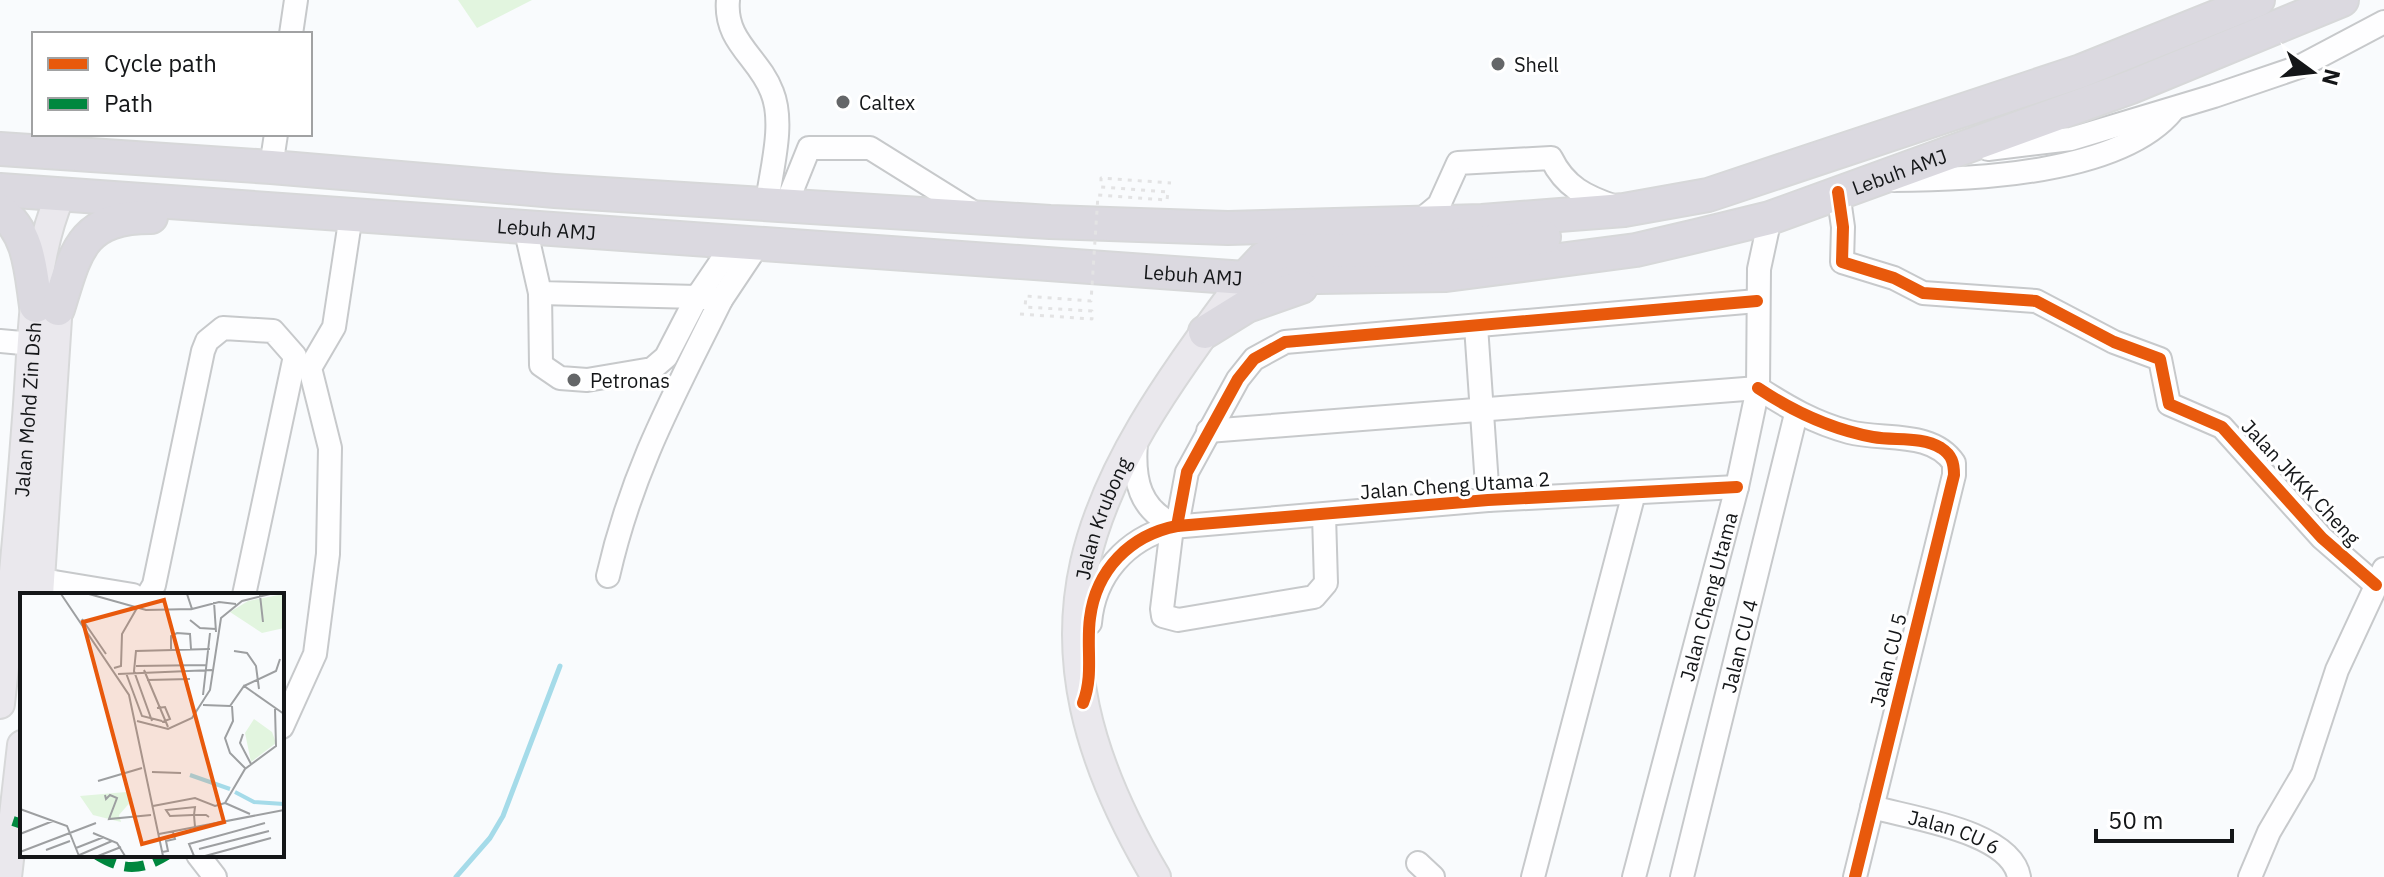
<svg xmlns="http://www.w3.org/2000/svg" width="2384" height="877" viewBox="0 0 2384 877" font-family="'IBM Plex Sans',sans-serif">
	<rect width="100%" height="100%" fill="#f9fbfd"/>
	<!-- green -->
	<path fill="#e2f5df" d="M458 0H532L477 28Z"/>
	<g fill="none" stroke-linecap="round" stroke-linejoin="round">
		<!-- stream -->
		<path stroke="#a5dbe9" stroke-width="5" d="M456 877 490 838 503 816 560 666"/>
		<!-- minor casing -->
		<g stroke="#c7c9cb" stroke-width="26">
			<g id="minor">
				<path d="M728 0C724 42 759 57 772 92 785 124 771 170 767 203"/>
				<path d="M291 34 296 0"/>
				<path d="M1988 149 2071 139 2214 96 2299 67 2384 22"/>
				<path d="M271 167 276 134"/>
				<path d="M1892 180C1970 180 2121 174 2173 110"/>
				<path d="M1838 192 1843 227 1842 262 1894 278 1923 293 2036 301 2114 342 2160 359 2169 404 2222 427 2322 538 2376 585"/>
				<path d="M786 205 809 148H870L979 216"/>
				<path d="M1416 224 1439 205 1458 163 1551 158C1565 187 1586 197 1616 207"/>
				<path d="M525 227 540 293 697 297 735 241"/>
				<path d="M540 293 541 365 560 378 587 380 652 369 666 357 697 297 721 300C674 395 632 470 608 576"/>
				<path d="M721 300 759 243"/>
				<path d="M1476 326 1488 500"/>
				<path d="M0 341 33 344"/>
				<path d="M1208 431 1758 388C1787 407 1815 423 1849 432 1883 441 1932 430 1954 463V475L1855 877"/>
				<path d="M1136 442C1133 479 1139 511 1177 526"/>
				<path d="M1177 526 1187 472 1238 379 1254 359 1285 342 1757 301"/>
				<path d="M1172 527 1162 609 1163 616 1178 620 1314 597 1326 583 1324 515"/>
				<path d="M24 577 133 595"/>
				<path d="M148 595 154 585 203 351 207 341 223 328 273 331 295 356 244 595"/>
				<path d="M1090 623C1094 575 1126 539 1172 527L1488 500 1737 487"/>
				<path d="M282 727 315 654 328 554 330 448 310 368 334 327 351 215"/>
				<path id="s1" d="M1872 807C1910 818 2011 831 2019 877"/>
				<path d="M198 855 215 877"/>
				<path d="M1418 863 1433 877"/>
				<path d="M1533 877 1634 493"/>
				<path id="s2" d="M1634 877 1737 487 1758 388 1759 269 1770 218"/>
				<path id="s3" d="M1682 877 1796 414"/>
				<path d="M2250 877 2269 832 2303 774 2337 670 2384 569"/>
			</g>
		</g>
		<!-- major casing -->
		<g stroke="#d7d8d9" stroke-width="32">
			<g id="major">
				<path d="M39 595 59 288"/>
				<path id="s4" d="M0 704C11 609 20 514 27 418 33 345 31 264 60 196"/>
				<path d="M7 877 22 745"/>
				<path id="s5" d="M1156 877C1008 627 1085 489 1245 278"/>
			</g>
		</g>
		<!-- highway casing -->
		<g stroke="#d7d8d9" stroke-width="36">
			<g id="highway">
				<path d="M0 149 271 167 555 191 1050 222 1228 228 1482 221 1624 210 1708 195 2081 71 2258 0"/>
				<path id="s6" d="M0 190 1245 278 1446 275 1636 250 1696 236 1770 218 2131 87 2342 0"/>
				<path d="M0 211C30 232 31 273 36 306"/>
				<path d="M1245 278 1264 258 1289 250 1392 251 1544 237"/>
				<path d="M58 309C76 251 81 217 151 217"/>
				<path d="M1205 332 1247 306 1301 287"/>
			</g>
		</g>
		<!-- minor -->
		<use href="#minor" stroke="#fefeff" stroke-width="22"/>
		<!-- major -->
		<use href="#major" stroke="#eae8ed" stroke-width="28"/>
		<!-- highway -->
		<use href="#highway" stroke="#dbd9e0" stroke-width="32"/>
		<!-- path-bridge -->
		<path stroke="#e3e3e4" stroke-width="3" stroke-dasharray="4 6" stroke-linecap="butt" d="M1020 314 1092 319V311L1025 307 1026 296 1091 301 1098 195 1167 200 1168 192 1101 187V178L1171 183"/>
		<!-- quiet -->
		<g stroke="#00873e" stroke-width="10" stroke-dasharray="20 10" stroke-linecap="butt">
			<path d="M13 821 22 824"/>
			<path d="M97 855C123 871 141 871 167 855"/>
		</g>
		<!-- cycleway casing -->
		<g stroke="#fff" stroke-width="17">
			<g id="cycleway">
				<path d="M1838 192 1843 227 1842 262 1894 278 1923 293 2036 301 2114 342 2160 359 2169 404 2222 427 2322 538 2376 585"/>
				<path d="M1758 388C1794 412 1830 429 1873 437 1895 441 1921 436 1941 448 1952 455 1954 463 1954 475L1855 877"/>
				<path d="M1177 526 1187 472 1238 379 1254 359 1285 342 1757 301"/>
				<path d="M1083 703C1094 675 1086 647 1090 618 1096 570 1130 535 1177 526L1488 500 1737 487"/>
			</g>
		</g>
		<!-- cycleway -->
		<use href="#cycleway" stroke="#e8590c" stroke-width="12"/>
	</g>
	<!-- markers -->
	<g fill="#646668" stroke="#fff" stroke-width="3">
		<circle cx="1498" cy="64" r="8"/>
		<circle cx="843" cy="102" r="8"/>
		<circle cx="574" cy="380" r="8"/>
	</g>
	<g text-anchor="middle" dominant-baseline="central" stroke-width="6" stroke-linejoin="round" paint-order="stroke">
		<!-- poi labels -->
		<g font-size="20" fill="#141618" stroke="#fff" text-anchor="start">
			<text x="1514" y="64">Shell</text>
			<text x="859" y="102">Caltex</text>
			<text x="590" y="380">Petronas</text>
		</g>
		<!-- street labels -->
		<g font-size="20" fill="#141618" stroke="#fff">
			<text stroke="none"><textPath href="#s6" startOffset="1916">Lebuh AMJ</textPath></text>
			<text stroke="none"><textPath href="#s6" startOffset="548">Lebuh AMJ</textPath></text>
			<text stroke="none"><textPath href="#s6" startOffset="1196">Lebuh AMJ</textPath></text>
			<text stroke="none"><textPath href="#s4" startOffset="296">Jalan Mohd Zin Dsh</textPath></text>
			<text transform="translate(2301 482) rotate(47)">Jalan JKKK Cheng</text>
			<text transform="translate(1455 485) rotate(-4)">Jalan Cheng Utama 2</text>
			<text stroke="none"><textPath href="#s5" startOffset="378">Jalan Krubong</textPath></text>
			<text stroke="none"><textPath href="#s2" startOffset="290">Jalan Cheng Utama</textPath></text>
			<text stroke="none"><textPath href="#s3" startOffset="238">Jalan CU 4</textPath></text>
			<text transform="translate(1888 660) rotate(-76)">Jalan CU 5</text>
			<text stroke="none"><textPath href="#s1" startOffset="86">Jalan CU 6</textPath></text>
		</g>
	</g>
	<!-- overview -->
	<g transform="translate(20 593)">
		<rect width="264" height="264" fill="#f9fbfd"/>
		<path d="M264 1V35L242 40 210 19 228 8ZM234 126 252 139 256 150 231 169 225 140ZM106 199 113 206 99 222 101 229 73 222 60 203Z" fill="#e2f5df"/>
		<path fill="none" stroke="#a5dbe9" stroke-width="4" d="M170 182 210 196M215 199 234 209 264 211"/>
		<path fill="none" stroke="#9d9fa1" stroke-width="2" d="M41 1 109 102 143 263M69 1 126 17 172 16M167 1 172 16 199 9 216 11M240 2 243 29M194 9 196 39M62 26 86 61M170 27 180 35 196 36M151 57V43L157 40 170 41 171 56M214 58 227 60 236 73 239 96M116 73 187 72M94 75 101 73 102 41 117 15M124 77 148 134M106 80 122 123 142 128M98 81 192 77M127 87 170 86M224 93 256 78 260 66M183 102 190 40M183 112 210 113 224 93 264 121M212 113 213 128 205 145 210 160 225 175M137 115 145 114 150 126 142 129M117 128 148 136 172 125 190 97 201 25 222 8 250 1M132 128 114 78 116 58 190 56M223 141 220 150 231 171M132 179 161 180M78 188 122 175M85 202 86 206 90 202 97 205 89 226 131 222M133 213 175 205 195 213 205 210M0 216 47 233 59 263M230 221 205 210 225 176 256 153 255 116M175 234 174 222 175 214 146 217 150 223 173 222H186L189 224M73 240 97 250 105 263M0 241 33 228M139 241 264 217M56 255 84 244M179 256 249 238M26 257 50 248M0 259 76 230M142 259 148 258 146 248 155 246 153 239M57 263 92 248M78 263 101 254M174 263 169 251 245 230M185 263 251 245"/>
		<path fill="#e8590c" fill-opacity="0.15" stroke="#e8590c" stroke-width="4" d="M144 7 204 229 122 251 63 29Z"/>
		<rect width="264" height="264" fill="none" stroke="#141618" stroke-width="4"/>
	</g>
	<!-- legend -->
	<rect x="32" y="32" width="280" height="104" fill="#ffffff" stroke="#a1a2a3" stroke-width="2"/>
	<rect x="48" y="58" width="40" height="12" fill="#e8590c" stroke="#a1a2a3" stroke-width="2"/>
	<text x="104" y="72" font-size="24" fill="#141618">Cycle path</text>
	<rect x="48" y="98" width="40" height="12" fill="#00873e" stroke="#a1a2a3" stroke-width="2"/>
	<text x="104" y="112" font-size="24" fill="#141618">Path</text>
	<!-- north arrow -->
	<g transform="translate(2312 72) rotate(105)" stroke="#ffffff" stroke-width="6" paint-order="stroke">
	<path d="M0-6L14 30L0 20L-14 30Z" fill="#141618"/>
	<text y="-12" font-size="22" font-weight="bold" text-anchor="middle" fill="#141618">N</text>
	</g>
	<!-- scale -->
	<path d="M2096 829v12h136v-12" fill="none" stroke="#141618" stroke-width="4"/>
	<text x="2108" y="829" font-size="24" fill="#141618" stroke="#ffffff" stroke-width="6" paint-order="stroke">50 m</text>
</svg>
